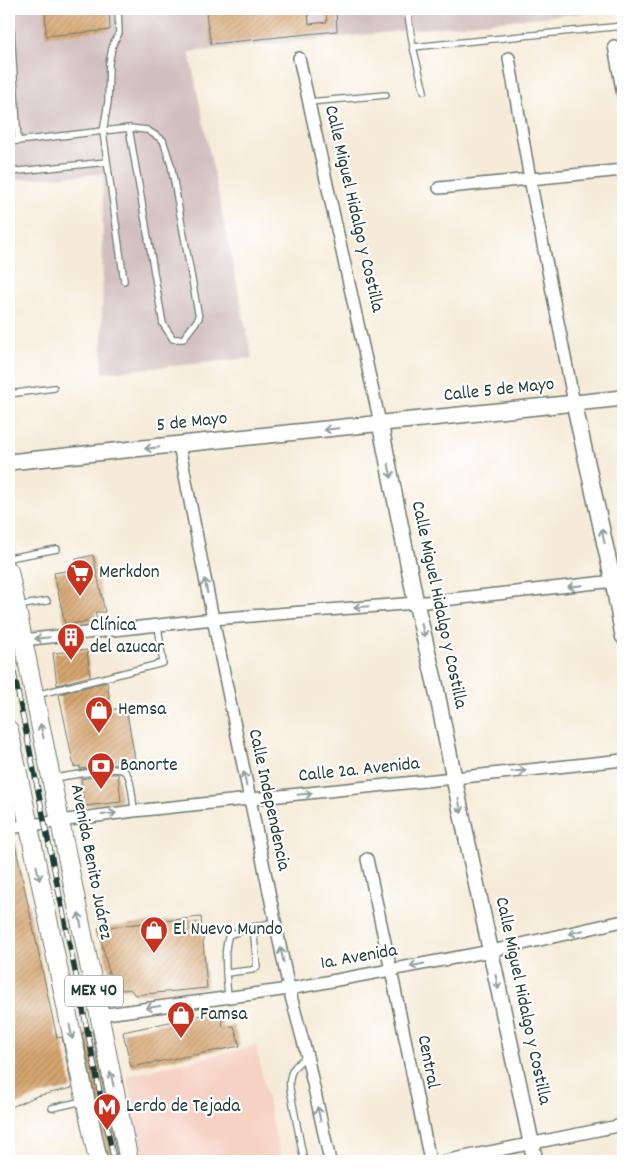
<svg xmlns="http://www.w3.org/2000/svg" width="632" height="1170" viewBox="0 0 632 1170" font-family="Dekko,sans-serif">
	<defs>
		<pattern id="building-hatch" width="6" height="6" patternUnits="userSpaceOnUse" patternTransform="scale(1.25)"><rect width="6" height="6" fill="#d7a671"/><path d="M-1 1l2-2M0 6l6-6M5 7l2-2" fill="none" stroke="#ae885e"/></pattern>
	</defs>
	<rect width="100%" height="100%" fill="#fff"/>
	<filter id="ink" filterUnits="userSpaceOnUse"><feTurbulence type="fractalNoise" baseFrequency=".02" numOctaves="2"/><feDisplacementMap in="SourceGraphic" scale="10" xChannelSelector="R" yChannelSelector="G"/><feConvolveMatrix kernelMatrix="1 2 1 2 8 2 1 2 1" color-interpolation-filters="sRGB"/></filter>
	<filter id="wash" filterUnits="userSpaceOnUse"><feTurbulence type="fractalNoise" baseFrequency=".0096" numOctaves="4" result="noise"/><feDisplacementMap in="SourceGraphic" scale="20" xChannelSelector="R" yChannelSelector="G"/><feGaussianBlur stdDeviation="1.12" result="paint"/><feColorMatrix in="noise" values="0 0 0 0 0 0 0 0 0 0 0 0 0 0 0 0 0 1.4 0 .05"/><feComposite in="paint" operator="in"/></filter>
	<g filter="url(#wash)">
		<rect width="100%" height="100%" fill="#f6ebd8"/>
		<!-- built -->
		<path fill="#f6d2c4" d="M256 1046 281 1161H144L127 1076Z"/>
		<!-- industrial -->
		<path fill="#d1bfbe" d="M9 9H623L189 52 252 358 102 373 103 174 9 180Z"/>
		<g id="blocks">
			<!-- building -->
			<g fill="url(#building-hatch)">
				<path d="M45 9H109L110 30 46 36Z"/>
				<path d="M206 9H308L309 24 327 22 326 9H336L337 31 211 44 207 21Z"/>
				<path d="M93 555 105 612H95L97 621 65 624 54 573 77 569 76 559Z"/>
				<path d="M87 650 90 676 57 685 53 653Z"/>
				<path d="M107 682 111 710 126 707 135 759 117 761V764L80 769V766L74 767 59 694Z"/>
				<path d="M112 774H118L121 802 84 806 81 779Z"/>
				<path d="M9 835H13L57 1038 62 1037 72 1088 37 1096 9 1108Z"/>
				<path d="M201 917 207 988 135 995 130 989 123 990 111 981 98 928Z"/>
				<path d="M220 1011 223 1027 234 1026 240 1046 131 1067 123 1032Z"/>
				<path d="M92 1031 118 1161H108L82 1033Z"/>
			</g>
		</g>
	</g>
	<g filter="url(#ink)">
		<use href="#blocks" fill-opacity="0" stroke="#6a7a6d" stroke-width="1"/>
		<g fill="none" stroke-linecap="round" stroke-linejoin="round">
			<!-- lane casing -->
			<g stroke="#6a7a6d" stroke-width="8">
				<g id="lane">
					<path d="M118 9 119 33 113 44 109 63 108 102 103 132 124 281"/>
					<path d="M379 9V11L407 9"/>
					<path d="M407 9 413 47 424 91"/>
					<path d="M11 30 18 141"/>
					<path d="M413 47 623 26"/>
					<path d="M309 102 386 95"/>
					<path d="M9 142 129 128 147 130 163 140 171 165 199 318 183 339H173L163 324 129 128"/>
					<path d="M9 172 107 162"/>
					<path d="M9 394 54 388"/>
					<path d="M9 558 57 549"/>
					<path d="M18 606 47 601"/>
					<path d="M36 695 163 663 158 625"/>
					<path d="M54 778 112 769C118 769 124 769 127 774 132 781 133 802 134 811"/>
					<path d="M253 927 257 967 252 970 226 973C226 960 224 947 229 935L253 927 275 922"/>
					<path d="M226 973 228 997"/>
					<path d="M52 1108 83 1101"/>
					<path d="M304 1161 290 1089C288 1072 294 1066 307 1056"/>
				</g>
			</g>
			<!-- street casing -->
			<g stroke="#6a7a6d" stroke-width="14">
				<g id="street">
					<path d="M614 46 623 95"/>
					<path d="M299 58 380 423"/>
					<path d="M509 58 530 179 574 403"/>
					<path d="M439 188 623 170"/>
					<path d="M179 445 213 619 289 989 307 1056 330 1161"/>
					<path d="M23 640 213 619 416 603 623 580"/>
					<path d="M9 828 134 811 454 778 623 760"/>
					<path d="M367 859 391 970 430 1161"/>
					<path d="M99 1015 289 989 491 951 623 921"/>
					<path d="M444 1161 623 1125"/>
				</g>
			</g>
			<!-- secondary casing -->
			<g stroke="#6a7a6d" stroke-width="18">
				<g id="secondary">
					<path d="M574 403 613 581 623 636"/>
					<path d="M380 423 416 603 435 683 454 778 535 1161"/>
					<path d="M9 462C214 441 418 419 623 398"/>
				</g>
			</g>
			<!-- primary casing -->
			<g stroke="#6a7a6d" stroke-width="20">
				<g id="primary">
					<path d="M9 571 129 1161"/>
					<path d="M9 730 98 1161"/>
				</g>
			</g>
			<!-- lane -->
			<use href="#lane" stroke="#fff" stroke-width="5.5"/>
			<!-- street -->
			<use href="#street" stroke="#fff" stroke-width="11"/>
			<!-- secondary -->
			<use href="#secondary" stroke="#fff" stroke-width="15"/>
			<!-- primary -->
			<use href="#primary" stroke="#fff" stroke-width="18"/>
			<!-- rail casing -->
			<g stroke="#1f3d34" stroke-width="5.5">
				<path id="rail" d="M9 649 114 1161"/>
			</g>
			<!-- rail -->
			<use href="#rail" stroke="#fff" stroke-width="4" stroke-dasharray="11" stroke-linecap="butt"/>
		</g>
		<!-- one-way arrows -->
		<defs><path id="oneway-shaft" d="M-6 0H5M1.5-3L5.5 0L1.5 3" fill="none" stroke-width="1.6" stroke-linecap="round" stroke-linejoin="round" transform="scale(1.25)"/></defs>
		<g stroke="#8f9e9a">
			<use href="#oneway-shaft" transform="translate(331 429) rotate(174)"/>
			<use href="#oneway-shaft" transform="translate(152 448) rotate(174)"/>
			<use href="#oneway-shaft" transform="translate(390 471) rotate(78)"/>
			<use href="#oneway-shaft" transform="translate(603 536) rotate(-102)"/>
			<use href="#oneway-shaft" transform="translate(206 586) rotate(-101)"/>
			<use href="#oneway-shaft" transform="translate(575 586) rotate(174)"/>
			<use href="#oneway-shaft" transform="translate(361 607) rotate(175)"/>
			<use href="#oneway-shaft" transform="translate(423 630) rotate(77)"/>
			<use href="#oneway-shaft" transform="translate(42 638) rotate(174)"/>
			<use href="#oneway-shaft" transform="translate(42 731) rotate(-102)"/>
			<use href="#oneway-shaft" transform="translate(519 771) rotate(-6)"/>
			<use href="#oneway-shaft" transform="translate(245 779) rotate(-101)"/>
			<use href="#oneway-shaft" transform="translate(305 794) rotate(-6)"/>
			<use href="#oneway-shaft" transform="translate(460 806) rotate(78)"/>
			<use href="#oneway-shaft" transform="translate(109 814) rotate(-8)"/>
			<use href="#oneway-shaft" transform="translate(38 873) rotate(78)"/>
			<use href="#oneway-shaft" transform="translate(80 920) rotate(-101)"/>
			<use href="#oneway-shaft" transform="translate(576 932) rotate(167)"/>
			<use href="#oneway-shaft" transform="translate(282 955) rotate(-102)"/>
			<use href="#oneway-shaft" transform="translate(417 965) rotate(169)"/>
			<use href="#oneway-shaft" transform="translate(497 982) rotate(78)"/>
			<use href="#oneway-shaft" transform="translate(153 1007) rotate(172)"/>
			<use href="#oneway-shaft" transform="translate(71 1032) rotate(78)"/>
			<use href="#oneway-shaft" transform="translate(112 1079) rotate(-102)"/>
			<use href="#oneway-shaft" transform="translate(319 1114) rotate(-102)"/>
		</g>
	</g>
	<!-- icons -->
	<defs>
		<g id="supermarket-pin" transform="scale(1.4375)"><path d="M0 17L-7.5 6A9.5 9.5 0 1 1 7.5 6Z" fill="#c8321e" stroke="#fff"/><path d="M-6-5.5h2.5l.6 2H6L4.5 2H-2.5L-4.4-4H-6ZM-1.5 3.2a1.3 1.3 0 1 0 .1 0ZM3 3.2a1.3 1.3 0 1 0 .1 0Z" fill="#fff"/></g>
		<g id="building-pin" transform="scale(1.4375)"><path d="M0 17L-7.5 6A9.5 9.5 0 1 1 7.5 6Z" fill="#c8321e" stroke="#fff"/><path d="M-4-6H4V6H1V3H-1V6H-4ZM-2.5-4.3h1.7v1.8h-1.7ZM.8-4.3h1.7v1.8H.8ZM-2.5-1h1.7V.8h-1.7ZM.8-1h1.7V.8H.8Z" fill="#fff"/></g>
		<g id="shop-pin" transform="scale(1.4375)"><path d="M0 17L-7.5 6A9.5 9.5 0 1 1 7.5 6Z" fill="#c8321e" stroke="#fff"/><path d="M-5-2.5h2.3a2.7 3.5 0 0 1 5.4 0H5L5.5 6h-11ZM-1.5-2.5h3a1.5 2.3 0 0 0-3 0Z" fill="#fff"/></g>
		<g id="bank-pin" transform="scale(1.4375)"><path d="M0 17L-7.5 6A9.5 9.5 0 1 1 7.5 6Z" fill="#c8321e" stroke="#fff"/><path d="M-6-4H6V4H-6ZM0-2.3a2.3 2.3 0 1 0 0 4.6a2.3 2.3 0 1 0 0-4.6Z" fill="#fff"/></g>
		<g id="metro-pin" transform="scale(1.4375)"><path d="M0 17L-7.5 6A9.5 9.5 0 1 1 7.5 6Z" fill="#c8321e" stroke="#fff"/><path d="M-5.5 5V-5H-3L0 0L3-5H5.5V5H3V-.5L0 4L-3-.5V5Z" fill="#fff"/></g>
	</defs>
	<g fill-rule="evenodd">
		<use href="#supermarket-pin" x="80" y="573"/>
		<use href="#building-pin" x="71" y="637"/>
		<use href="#shop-pin" x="99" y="710"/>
		<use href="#bank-pin" x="101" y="766"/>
		<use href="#shop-pin" x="154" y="930"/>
		<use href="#shop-pin" x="181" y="1015"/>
		<use href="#metro-pin" x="107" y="1107"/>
	</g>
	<g text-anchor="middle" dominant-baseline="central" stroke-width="4.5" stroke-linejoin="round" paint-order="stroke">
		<!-- shield labels -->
		<rect fill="#fff" stroke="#627771" stroke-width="1" x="65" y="975.5" width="58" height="31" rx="4"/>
		<g font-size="18" font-weight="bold" fill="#1f3d34">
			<text x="94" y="991">MEX 40</text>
		</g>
		<!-- street labels -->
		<g font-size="19" fill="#1f3d34" stroke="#fff">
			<text transform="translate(353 209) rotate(77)">Calle Miguel Hidalgo y Costilla</text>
			<text transform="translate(499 391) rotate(-6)">Calle 5 de Mayo</text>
			<text transform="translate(192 423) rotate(-6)">5 de Mayo</text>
			<text transform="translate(438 605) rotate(78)">Calle Miguel Hidalgo y Costilla</text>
			<text transform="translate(359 771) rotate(-6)">Calle 2a. Avenida</text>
			<text transform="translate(268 800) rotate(78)">Calle Independencia</text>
			<text transform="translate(90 862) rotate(79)">Avenida Benito Juárez</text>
			<text transform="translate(359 958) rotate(-10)">1a. Avenida</text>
			<text transform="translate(522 1001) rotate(78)">Calle Miguel Hidalgo y Costilla</text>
			<text transform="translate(427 1062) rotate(79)">Central</text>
		</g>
		<!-- poi labels -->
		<g font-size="19" fill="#1f3d34" stroke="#fff" text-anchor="start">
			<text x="99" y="573">Merkdon</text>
			<text x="90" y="626">Clínica<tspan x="90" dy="22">del azucar</tspan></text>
			<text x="118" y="710">Hemsa</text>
			<text x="120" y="766">Banorte</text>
			<text x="173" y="930">El Nuevo Mundo</text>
			<text x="200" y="1015">Famsa</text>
			<text x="126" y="1107">Lerdo de Tejada</text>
		</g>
	</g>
	<!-- margin -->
	<rect width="632" height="1170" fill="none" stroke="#fff" stroke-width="30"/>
</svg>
